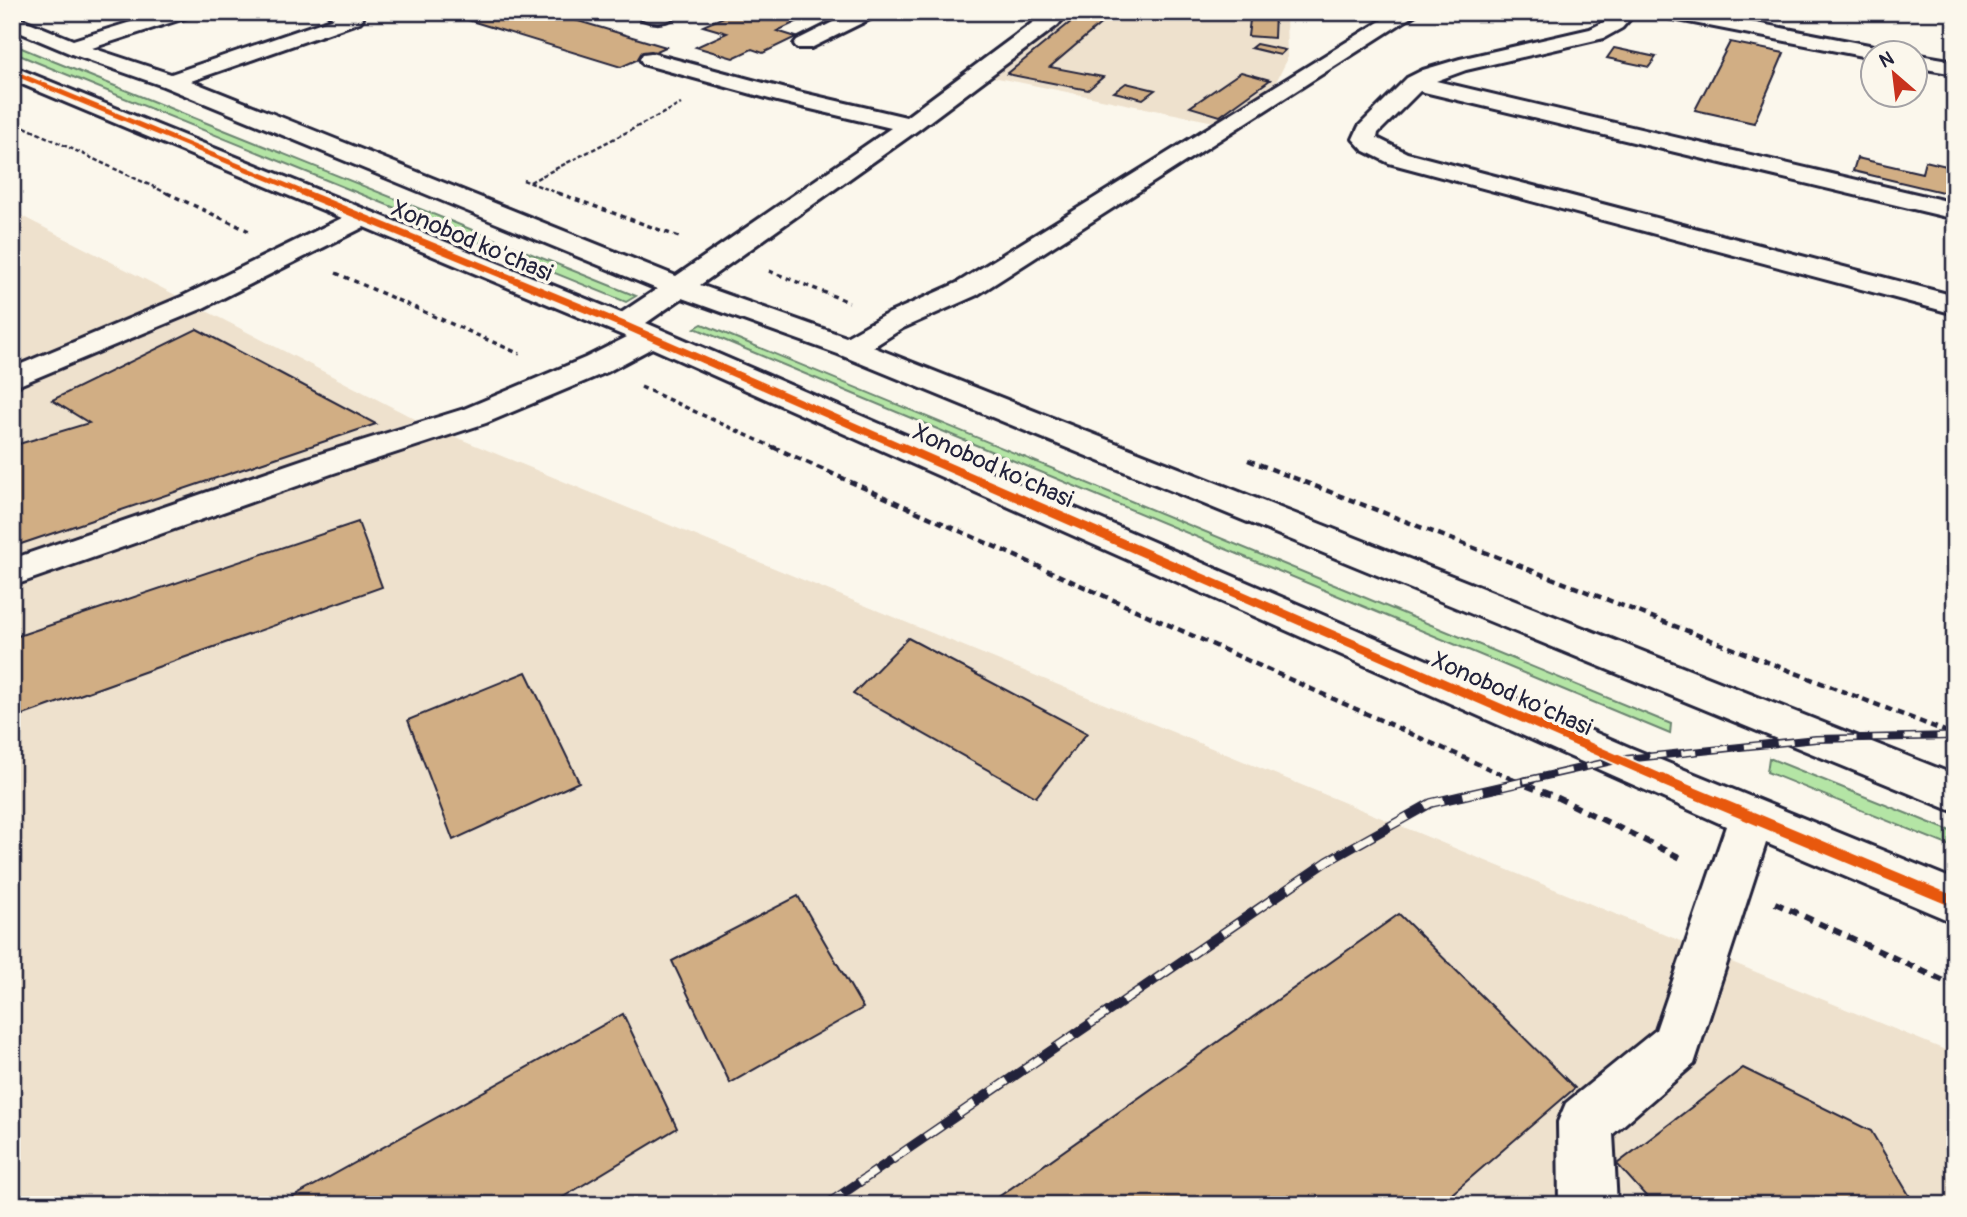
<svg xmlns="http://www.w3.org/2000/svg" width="1967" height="1217" viewBox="0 0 1967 1217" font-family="Pangolin,sans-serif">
	<rect width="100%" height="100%" fill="#fbf7ec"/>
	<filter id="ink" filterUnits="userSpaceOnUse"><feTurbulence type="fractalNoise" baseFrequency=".0143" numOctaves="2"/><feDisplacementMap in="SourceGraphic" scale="14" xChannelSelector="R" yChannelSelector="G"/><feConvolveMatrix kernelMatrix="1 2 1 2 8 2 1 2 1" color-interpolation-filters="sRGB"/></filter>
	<g filter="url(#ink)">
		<!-- built -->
		<g fill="#eee1cd">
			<path d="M1075 12H1286L1287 60 1276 82 1219 123 988 76Z"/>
			<path d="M12 211 191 303 417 420 12 558Z"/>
			<path d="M424 424 1955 1054V1205H12V567Z"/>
		</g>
		<!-- green -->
		<g fill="#b4e5a5" stroke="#6b8470" stroke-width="2">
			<path d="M12 44 53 61 636 296 626 302 41 64 12 52Z"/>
			<path d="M702 324 1671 724 1670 734 695 328Z"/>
			<path d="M1769 758 1955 833V848L1767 772Z"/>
		</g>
		<!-- building -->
		<g fill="#d1ae84" stroke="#22223b" stroke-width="2">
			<path d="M442 12H548L666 47 621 67Z"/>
			<path d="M735 12 748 14 817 12 777 31 796 37 763 53 752 49 733 58 696 47 727 33 703 26Z"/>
			<path d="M1083 12 1111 15 1050 67 1103 77 1088 90 1007 74Z"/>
			<path d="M1251 12H1275L1274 38 1248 36Z"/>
			<path d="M1730 42 1784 53 1754 123 1695 110Z"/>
			<path d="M1256 44 1285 50 1280 55 1251 48Z"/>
			<path d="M1614 48 1656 57 1649 67 1607 58Z"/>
			<path d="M1241 72 1270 80 1220 116 1190 107Z"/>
			<path d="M1126 83 1155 90 1143 99 1114 92Z"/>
			<path d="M1857 158 1922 173 1925 161 1955 168V195L1853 171Z"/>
			<path d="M197 329 376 424 12 547V446L89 423 52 400Z"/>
			<path d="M358 522 382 587 12 719V638Z"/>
			<path d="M908 638 1087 733 1036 797 853 694Z"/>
			<path d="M526 672 579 782 453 840 408 720Z"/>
			<path d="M798 896 863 1008 730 1083 672 961Z"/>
			<path d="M1399 914 1575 1088 1439 1205H987Z"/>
			<path d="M623 1014 677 1128 550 1205H279Z"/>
			<path d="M1743 1068 1871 1131 1915 1205H1654L1617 1164Z"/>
		</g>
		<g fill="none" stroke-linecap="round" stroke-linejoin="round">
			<!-- minor casing -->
			<g stroke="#22223b" stroke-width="6">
				<g id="minor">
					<path d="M163 12H194L191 16 92 48 171 74 334 18 326 12 360 14 363 18 360 22 191 81 676 276 891 128 777 101 643 64 640 59 643 54 651 53 790 90 906 117 1047 12H1068L1058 25 918 130 700 285 846 337 883 316 957 283 1395 12H1419L977 295 903 328 873 347 1955 775V812L838 354 682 298 646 323 1631 748 1955 880V923L1766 843 1694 1064 1613 1134 1617 1205H1559L1558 1122 1566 1103 1656 1030 1726 826 652 348 607 372 486 423 334 473 12 586V559L310 457 464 409 585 358 627 337 364 227 201 309 12 388V368L181 297 342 218 12 80V66L621 313 657 289 163 86 74 55 12 29V15L73 40Z"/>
					<path d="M633 12H680C669 26 645 25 633 12Z"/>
					<path d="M853 12H879L876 16 811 48H797L794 44 797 40Z"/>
					<path d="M1615 12H1636L1622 28 1604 38 1466 70 1436 81 1955 203V219L1420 91 1378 133 1377 138 1407 153 1955 296V314L1389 163 1363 150 1353 139 1359 126 1407 78 1423 70 1460 59 1590 29 1608 20Z"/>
					<path d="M1658 12H1700L1874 46 1881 48 1885 52H1872V58L1668 18Z"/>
					<path d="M1914 54 1955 61V74L1914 67Z"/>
				</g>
			</g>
			<!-- path-far3 -->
			<g stroke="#22223b" stroke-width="2.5" stroke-dasharray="4.5 2.5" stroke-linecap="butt">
				<path d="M12 121 171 195"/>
				<path d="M523 180 563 195"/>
				<path d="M530 182 681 104"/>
			</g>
			<!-- path-far2 -->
			<g stroke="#22223b" stroke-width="3.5" stroke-dasharray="5 4.5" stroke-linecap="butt">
				<path d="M167 193 249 231"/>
				<path d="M558 193 679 237"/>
				<path d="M769 271 849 302"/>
				<path d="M336 273 520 354"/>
				<path d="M641 387 777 449"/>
			</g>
			<!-- path-far1 -->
			<g stroke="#22223b" stroke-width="4.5" stroke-dasharray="7 5" stroke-linecap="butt">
				<path d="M773 447 1516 781"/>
				<path d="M1248 460 1955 735"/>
			</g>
			<!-- path -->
			<g stroke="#22223b" stroke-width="6" stroke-dasharray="9 7" stroke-linecap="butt">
				<path d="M1512 780 1556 797 1685 860"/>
				<path d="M1775 903 1955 986"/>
			</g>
			<!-- minor -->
			<use href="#minor" fill="#fbf7ec" fill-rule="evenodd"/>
			<!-- rail-far1 casing -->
			<g stroke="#22223b" stroke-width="8">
				<path id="rail-far1" d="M1524 781 1616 760 1816 739 1955 736"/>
			</g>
			<!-- rail casing -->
			<g stroke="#22223b" stroke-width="10">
				<path id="rail" d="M826 1205 1328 861 1431 803 1531 780"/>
			</g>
			<!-- rail-far1 -->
			<use href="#rail-far1" stroke="#fbf7ec" stroke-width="5" stroke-dasharray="16" stroke-linecap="butt"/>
			<!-- rail -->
			<use href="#rail" stroke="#fbf7ec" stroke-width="7" stroke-dasharray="20" stroke-linecap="butt"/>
			<!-- cycleway-far3 casing -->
			<g stroke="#fbf7ec" stroke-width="8">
				<path id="cycleway-far3" d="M12 72 309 195"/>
			</g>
			<!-- cycleway-far2 casing -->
			<g stroke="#fbf7ec" stroke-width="10">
				<path id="cycleway-far2" d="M304 193 624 325 906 449"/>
			</g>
			<!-- cycleway-far1 casing -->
			<g stroke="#fbf7ec" stroke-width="13">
				<path id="cycleway-far1" d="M902 447 1667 781"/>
			</g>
			<!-- cycleway casing -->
			<g stroke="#fbf7ec" stroke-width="16">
				<path id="cycleway" d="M1663 780 1955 902"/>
			</g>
			<!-- cycleway-far3 -->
			<use href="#cycleway-far3" stroke="#e8590c" stroke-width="5"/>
			<!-- cycleway-far2 -->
			<use href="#cycleway-far2" stroke="#e8590c" stroke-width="7"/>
			<!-- cycleway-far1 -->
			<use href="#cycleway-far1" stroke="#e8590c" stroke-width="9"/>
			<!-- cycleway -->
			<use href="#cycleway" stroke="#e8590c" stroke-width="11"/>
		</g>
	</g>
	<g text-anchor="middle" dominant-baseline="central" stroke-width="7" stroke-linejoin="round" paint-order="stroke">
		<!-- street labels -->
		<g font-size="24" fill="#22223b" stroke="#fbf7ec">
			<text transform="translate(472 241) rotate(23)">Xonobod ko'chasi</text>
			<text transform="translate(993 466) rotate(24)">Xonobod ko'chasi</text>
			<text transform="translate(1512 694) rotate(24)">Xonobod ko'chasi</text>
		</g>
	</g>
	<!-- margin -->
	<rect width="1967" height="1217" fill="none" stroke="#fbf7ec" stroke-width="42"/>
	<rect x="21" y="21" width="1925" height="1175" fill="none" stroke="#22223b" stroke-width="2.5" filter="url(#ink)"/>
	<!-- north arrow -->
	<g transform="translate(1894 74) rotate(332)"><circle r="33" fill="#fbf7ec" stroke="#a4a2a5" stroke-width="2"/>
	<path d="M0-5L12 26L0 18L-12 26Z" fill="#c8321e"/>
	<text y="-10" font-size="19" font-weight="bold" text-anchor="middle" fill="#22223b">N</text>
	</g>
</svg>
